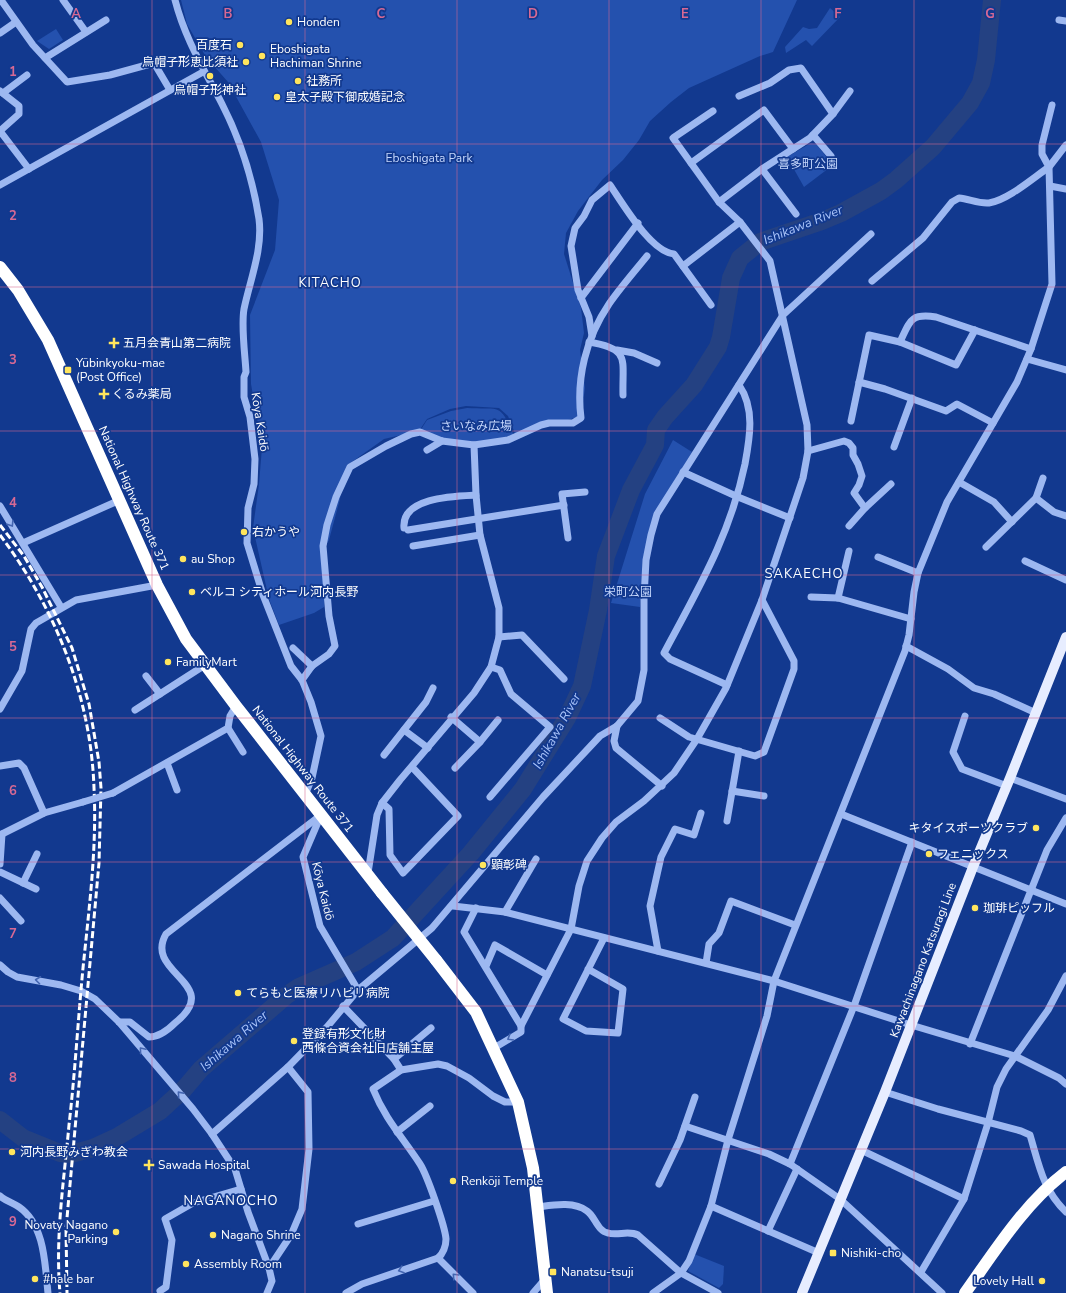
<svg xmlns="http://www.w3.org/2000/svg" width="1066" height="1293" viewBox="0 0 1066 1293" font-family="'Nunito Sans','Noto Sans JP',sans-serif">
	<rect width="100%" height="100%" fill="#12398f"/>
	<!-- green -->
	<g fill="#2451ae">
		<path d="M181 0H797L773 52 760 56 689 88 671 102 650 121 639 140 623 160 602 180 578 211 566 233 564 254 581 308 584 333 580 350 585 388 581 416 516 436 508 416 499 408 466 406 450 409 427 419 419 431 384 439 349 464 342 482 340 499 329 540 323 550 325 596 324 607 314 613 279 625 269 599 253 528 259 484 262 447 251 384 250 315 275 250 279 200 261 142 228 82 206 57 187 24Z"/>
		<path d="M830 8 840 17 812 46 806 40 786 53 785 47 803 27 809 29 817 28Z"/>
		<path d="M56 29 63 40 49 49 37 41Z"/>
		<path d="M811 143 816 144 833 165 804 187 787 157Z"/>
		<path d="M467 408C500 410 500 402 514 436L476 444 442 439 420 431 427 420 451 411Z"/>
		<path d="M673 440 692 452 655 513 643 558 640 607 611 603 645 494Z"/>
		<path d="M694 1254 724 1266 723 1284 719 1288 688 1271Z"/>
	</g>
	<!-- water -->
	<path fill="#244182" stroke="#8eb1f5" d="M0 1115 25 1135 45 1146 40 1152 17 1140 0 1125Z"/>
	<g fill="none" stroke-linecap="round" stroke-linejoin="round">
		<!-- river -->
		<path stroke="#244182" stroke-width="18" d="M0 1120 23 1138 60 1153 71 1154 93 1148 117 1137 160 1111 184 1089 201 1069 287 995 299 987 356 962 393 938 471 853 523 789 567 718 582 686 598 610 606 556 631 490 655 445 656 430 665 417 694 385 718 347 721 337 731 278 740 258 760 242 822 221 841 213 881 191 896 180 933 147 970 103 981 83 986 60 992 0"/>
		<!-- minor -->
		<g stroke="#9db8f1" stroke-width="7">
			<path d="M1 0 33 45 67 82 110 75 154 63 170 90"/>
			<path d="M63 0 86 32"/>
			<path d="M175 0C185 39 204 69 222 104 240 139 253 181 259 219 263 249 250 280 244 309 241 326 245 354 246 372L244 377V397L250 417 255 459 254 484 248 508 247 543 263 595 291 666 302 680 311 702 321 736 312 778 305 795"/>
			<path d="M1059 20 1066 21"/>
			<path d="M0 33 16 22"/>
			<path d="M45 58 106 20"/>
			<path d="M0 91 19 106V114L0 131"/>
			<path d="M3 93 27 75"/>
			<path d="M739 96 770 83 789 70 801 68 833 114"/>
			<path d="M0 131 29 169"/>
			<path d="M813 135 831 156"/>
			<path d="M691 163 764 110 793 149"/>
			<path d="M762 169 796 214"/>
			<path d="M0 185 203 72"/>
			<path d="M1050 186 1066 189"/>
			<path d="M719 202 762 169 810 138 833 114 850 91"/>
			<path d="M683 266 740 222"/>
			<path d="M872 281 923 238 952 202 959 198C969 199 979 204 989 203 1008 200 1033 178 1049 167L1042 154V145L1052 105"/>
			<path d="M581 298 638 223"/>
			<path d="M592 336 589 317 578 290 571 246 575 228 584 216 592 200 610 185C623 204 651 252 674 254L711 305"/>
			<path d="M589 342C631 349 622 359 623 395"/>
			<path d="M900 342C910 321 910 313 936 317L1031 349"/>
			<path d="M617 350 634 353 657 363"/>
			<path d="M1027 359 1066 370"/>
			<path d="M859 382 885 389 946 411 957 404 993 423"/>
			<path d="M851 421 869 335 900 342 956 365 975 330"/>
			<path d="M474 445 508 440 541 425 549 423H573L581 418C576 378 586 338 609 304 620 288 634 272 647 256"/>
			<path d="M894 447 912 398"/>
			<path d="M427 450 442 441"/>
			<path d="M808 451 844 441 849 443 853 448V455L858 464 862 476 859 485 854 493 865 508"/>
			<path d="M683 472 738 497 790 518"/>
			<path d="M959 482 994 502 1012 522"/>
			<path d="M1036 498 1054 512 1066 516"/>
			<path d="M0 506 61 607"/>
			<path d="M849 526 865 508 891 484"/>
			<path d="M404 528C401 497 455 496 476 495"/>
			<path d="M408 530 564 505"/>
			<path d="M568 538 562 494 585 492"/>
			<path d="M23 543 120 500"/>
			<path d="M413 546 480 535"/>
			<path d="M986 547 1036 498 1043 478"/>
			<path d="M878 557 918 573"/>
			<path d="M1025 561 1066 580"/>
			<path d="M811 597 838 598 911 619"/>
			<path d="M838 598 849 551"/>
			<path d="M499 637 522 635 564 679"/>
			<path d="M906 646 948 669 974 688 994 694 1036 713"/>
			<path d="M293 648 312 666"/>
			<path d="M146 676 160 694"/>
			<path d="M302 680 312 666 329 654 335 646 329 616 323 546 327 525 336 497 350 467 386 446 411 434 420 432 442 441 474 445 476 495 480 535 499 608V637L491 667 474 693 400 780 382 803 377 815 368 873"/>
			<path d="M727 685 670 659 664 653C698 589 730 536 745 464 750 437 755 408 739 385"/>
			<path d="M0 709 22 671 31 629 36 623 76 600 157 585"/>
			<path d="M135 710 205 665"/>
			<path d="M965 716 953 752 962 769 1007 786"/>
			<path d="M451 717 480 742"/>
			<path d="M660 718 689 737 755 756 764 752 794 669V661L762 600"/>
			<path d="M617 726 614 741 616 748 662 786"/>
			<path d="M228 728 243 752"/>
			<path d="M404 730 428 748"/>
			<path d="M384 755 426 702 433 688"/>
			<path d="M167 763 177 790"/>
			<path d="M0 766 19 763 24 768 44 813"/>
			<path d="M455 768 480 742 498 720"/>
			<path d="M1010 778 1066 799"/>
			<path d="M732 791 764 796"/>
			<path d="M113 793 228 728 230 716 236 706"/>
			<path d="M490 797 550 727 511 694 500 670 491 667"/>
			<path d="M382 803 389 809 390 855 403 873 458 816 412 767"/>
			<path d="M841 814 1066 904"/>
			<path d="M321 815 303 857 320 926 358 990"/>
			<path d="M727 821 739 751"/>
			<path d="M0 835 44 813 83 802"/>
			<path d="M0 864 2 834"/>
			<path d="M0 872 36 889"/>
			<path d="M23 883 37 854"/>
			<path d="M0 898 21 921"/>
			<path d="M453 906 505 912 774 981 911 1025 1015 1056 1059 1078 1066 1084"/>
			<path d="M476 908 464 932 521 1026 571 929 579 886 587 861 602 838 616 822 644 801 674 773 697 739 726 688 762 600 803 478 808 451 807 425 770 261 740 222 719 202 673 138 713 111"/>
			<path d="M505 912 536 859"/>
			<path d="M658 951 650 906 661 857 675 829 694 835 701 813"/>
			<path d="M706 963 709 944 719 933 731 901 795 925"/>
			<path d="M0 965 8 972 17 977 61 985 81 991 95 999 119 1022 193 1109 212 1134 235 1169 248 1212 269 1268 272 1281 267 1293"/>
			<path d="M486 966 495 945 547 975"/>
			<path d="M588 969 623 989 618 1033 586 1031 563 1019 604 938"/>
			<path d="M343 1006 394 1059 401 1070"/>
			<path d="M119 1022H130L149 1037C159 1037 168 1030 175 1023 225 983 143 974 166 934L321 815"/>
			<path d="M970 1044 1047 850 1066 818"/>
			<path d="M494 1048 521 1032V1026"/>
			<path d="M394 1059 431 1028"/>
			<path d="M885 1092 938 1109 1021 1131 1030 1135C1039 1165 1043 1190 1066 1212"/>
			<path d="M685 1126 769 1154 790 1164 840 1199 942 1293"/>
			<path d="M397 1132 430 1106"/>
			<path d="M212 1134 288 1067 327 1027 358 990 432 928 543 797 600 736 617 726 638 701 644 670V598L646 560 651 535 657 514 783 315 871 234"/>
			<path d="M861 1150 964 1199"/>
			<path d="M790 1164 854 1006 912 842"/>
			<path d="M659 1184 680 1140 695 1097"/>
			<path d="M0 1196C6 1201 13 1203 19 1207 45 1225 45 1265 48 1293"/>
			<path d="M711 1206 819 1253"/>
			<path d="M538 1207C553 1205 574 1201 587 1211 595 1216 597 1231 608 1233 618 1236 628 1230 638 1235L681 1273 718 1293"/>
			<path d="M358 1224 434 1201"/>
			<path d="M768 1231 797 1169"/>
			<path d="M438 1258 473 1293"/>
			<path d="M269 1268 291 1235 302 1209 309 1149 308 1092 288 1067"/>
			<path d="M921 1272 964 1199 988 1123 997 1087 1006 1069 1048 1010 1066 976"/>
			<path d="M160 1291 166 1287 172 1240 165 1219 193 1203 241 1189"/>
			<path d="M346 1293 362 1284 438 1258C443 1254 446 1246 446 1239 445 1226 427 1175 420 1164 403 1138 385 1119 373 1089L401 1070 438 1064 447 1066 469 1078 493 1096 505 1102H518"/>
			<path d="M533 1293 546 1278"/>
			<path d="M653 1293 681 1273 689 1261 711 1206 728 1140 767 1016 774 981 905 651 909 635 914 592 918 573 947 502 1017 382 1031 349 1052 284 1049 167 1066 145"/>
		</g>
		<!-- major -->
		<path stroke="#e7edff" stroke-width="10" d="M802 1293 885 1092 973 867 1010 778 1066 637"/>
		<!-- highway -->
		<g stroke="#fff" stroke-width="12">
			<path d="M0 267 18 290 48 340 157 585 186 639 236 706 382 893"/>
			<path d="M436 960 476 1012 518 1102 533 1168 547 1293"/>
			<path d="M965 1293C995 1251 1024 1204 1066 1172"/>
		</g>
		<!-- rail -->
		<g stroke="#fff" stroke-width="3" stroke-dasharray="7 3" stroke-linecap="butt">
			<path d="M0 525 24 556 42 587 72 648 89 704 99 762 101 788 99 863 66 1229 67 1293"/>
			<path d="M0 535C55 608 91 696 94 788 97 848 89 909 83 968 78 1020 75 1073 69 1125 64 1181 55 1236 60 1293"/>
		</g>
		<!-- minor-bridge -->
		<path stroke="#9db8f1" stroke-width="7" d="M83 802 113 793"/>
		<!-- highway-bridge -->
		<path stroke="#fff" stroke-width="12" d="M382 893 436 960"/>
	</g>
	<!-- one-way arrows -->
	<defs><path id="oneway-chevron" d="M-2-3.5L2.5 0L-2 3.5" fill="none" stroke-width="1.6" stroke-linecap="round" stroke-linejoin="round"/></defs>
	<g stroke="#4365b1">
		<use href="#oneway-chevron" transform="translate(11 524) rotate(58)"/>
		<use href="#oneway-chevron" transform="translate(38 980) rotate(-173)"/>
		<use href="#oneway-chevron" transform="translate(510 1038) rotate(149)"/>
		<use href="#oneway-chevron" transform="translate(142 1050) rotate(-130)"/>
		<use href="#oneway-chevron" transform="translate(180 1094) rotate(-131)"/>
		<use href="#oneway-chevron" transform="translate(401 1270) rotate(161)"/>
		<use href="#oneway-chevron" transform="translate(455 1276) rotate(-134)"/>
	</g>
	<!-- grid -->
	<path fill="none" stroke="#d76994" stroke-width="1" stroke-opacity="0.55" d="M152 0V1293M305 0V1293M457 0V1293M609 0V1293M761 0V1293M914 0V1293M0 144H1066M0 287H1066M0 431H1066M0 575H1066M0 718H1066M0 862H1066M0 1006H1066M0 1149H1066"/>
	<!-- markers -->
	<g fill="#ffe55d" stroke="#12398f" stroke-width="1.5">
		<circle cx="289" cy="22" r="4"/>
		<circle cx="240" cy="45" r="4"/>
		<circle cx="262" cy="56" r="4"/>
		<circle cx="246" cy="62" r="4"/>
		<circle cx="210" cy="76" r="4"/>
		<circle cx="298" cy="81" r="4"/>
		<circle cx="277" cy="97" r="4"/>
		<path d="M112 337h4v4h4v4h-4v4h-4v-4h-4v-4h4z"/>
		<rect x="64" y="366" width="8" height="8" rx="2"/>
		<path d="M102 388h4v4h4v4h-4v4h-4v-4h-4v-4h4z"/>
		<circle cx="244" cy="532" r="4"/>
		<circle cx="183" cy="559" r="4"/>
		<circle cx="192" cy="592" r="4"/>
		<circle cx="168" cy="662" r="4"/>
		<circle cx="1036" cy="828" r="4"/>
		<circle cx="929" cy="854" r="4"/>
		<circle cx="483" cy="865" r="4"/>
		<circle cx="975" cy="908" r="4"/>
		<circle cx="238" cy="993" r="4"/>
		<circle cx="294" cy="1041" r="4"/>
		<circle cx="12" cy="1152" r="4"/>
		<path d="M147 1159h4v4h4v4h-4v4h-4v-4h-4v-4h4z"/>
		<circle cx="453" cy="1181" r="4"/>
		<circle cx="116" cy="1232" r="4"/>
		<circle cx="213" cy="1235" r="4"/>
		<rect x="829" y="1249" width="8" height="8" rx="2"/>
		<circle cx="186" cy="1264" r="4"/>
		<rect x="549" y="1268" width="8" height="8" rx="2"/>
		<circle cx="35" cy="1279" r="4"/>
		<circle cx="1042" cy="1281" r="4"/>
	</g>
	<g text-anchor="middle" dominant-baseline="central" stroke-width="3.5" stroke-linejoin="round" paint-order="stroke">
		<!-- poi labels -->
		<g font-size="12" fill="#fff" stroke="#12398f" text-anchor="start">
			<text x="297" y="22">Honden</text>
			<text x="232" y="45" text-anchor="end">百度石</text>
			<text x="270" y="49">Eboshigata<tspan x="270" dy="14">Hachiman Shrine</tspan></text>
			<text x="238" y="62" text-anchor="end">烏帽子形恵比須社</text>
			<text x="306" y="81">社務所</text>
			<text x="210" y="90" text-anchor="middle">烏帽子形神社</text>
			<text x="285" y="97">皇太子殿下御成婚記念</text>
			<text x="123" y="343">五月会青山第二病院</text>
			<text x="76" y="363">Yūbinkyoku-mae<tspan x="76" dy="14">(Post Office)</tspan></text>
			<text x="112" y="394">くるみ薬局</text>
			<text x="252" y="532">右かうや</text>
			<text x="191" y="559">au Shop</text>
			<text x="200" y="592">ベルコ シティホール河内長野</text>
			<text x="176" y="662">FamilyMart</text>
			<text x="1028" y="828" text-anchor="end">キタイスポーツクラブ</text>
			<text x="937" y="854">フェニックス</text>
			<text x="491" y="865">顕彰碑</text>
			<text x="983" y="908">珈琲ピッフル</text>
			<text x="246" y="993">てらもと医療リハビリ病院</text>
			<text x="302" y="1034">登録有形文化財<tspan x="302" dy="14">西條合資会社旧店舗主屋</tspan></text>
			<text x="20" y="1152">河内長野みぎわ教会</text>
			<text x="158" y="1165">Sawada Hospital</text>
			<text x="461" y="1181">Renkōji Temple</text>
			<text x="108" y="1225" text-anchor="end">Novaty Nagano<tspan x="108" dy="14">Parking</tspan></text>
			<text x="221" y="1235">Nagano Shrine</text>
			<text x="841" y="1253">Nishiki-cho</text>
			<text x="194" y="1264">Assembly Room</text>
			<text x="561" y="1272">Nanatsu-tsuji</text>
			<text x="43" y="1279">#hale bar</text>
			<text x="1034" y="1281" text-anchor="end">Lovely Hall</text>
		</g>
		<!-- park labels -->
		<g font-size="12" fill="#c4d6fc" stroke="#12398f">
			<text x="429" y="158">Eboshigata Park</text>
			<text x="808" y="164">喜多町公園</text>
			<text x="476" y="426">さいなみ広場</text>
			<text x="628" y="592">栄町公園</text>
		</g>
		<!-- street labels -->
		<g font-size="12" fill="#fff" stroke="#12398f">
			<text transform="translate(260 422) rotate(81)">Kōya Kaidō</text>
			<text transform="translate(134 498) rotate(66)">National Highway Route 371</text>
			<text transform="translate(303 769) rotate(52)">National Highway Route 371</text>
			<text transform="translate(323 891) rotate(76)">Kōya Kaidō</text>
			<text transform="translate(923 960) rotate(-69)">Kawachinagano Katsuragi Line</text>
		</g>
		<!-- water labels -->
		<g font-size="13" font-style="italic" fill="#a9c3f9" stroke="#12398f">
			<text transform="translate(803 225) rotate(-22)">Ishikawa River</text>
			<text transform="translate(557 731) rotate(-61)">Ishikawa River</text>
			<text transform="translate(234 1041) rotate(-41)">Ishikawa River</text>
		</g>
		<!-- neighbourhood labels -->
		<g font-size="13" letter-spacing="1" fill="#fff" stroke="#12398f">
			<text x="330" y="283">KITACHO</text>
			<text x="804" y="574">SAKAECHO</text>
			<text x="231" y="1201">NAGANOCHO</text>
		</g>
	</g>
	<g font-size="13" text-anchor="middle" font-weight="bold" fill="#d76994" stroke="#12398f" stroke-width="3.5" stroke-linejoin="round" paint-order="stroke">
		<text x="76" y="18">A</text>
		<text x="228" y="18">B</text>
		<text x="381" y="18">C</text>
		<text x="533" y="18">D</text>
		<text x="685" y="18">E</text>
		<text x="838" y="18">F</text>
		<text x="990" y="18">G</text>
		<text x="13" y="76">1</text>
		<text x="13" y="220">2</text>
		<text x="13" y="364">3</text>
		<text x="13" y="507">4</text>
		<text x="13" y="651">5</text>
		<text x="13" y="795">6</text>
		<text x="13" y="938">7</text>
		<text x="13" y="1082">8</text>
		<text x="13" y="1226">9</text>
	</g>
</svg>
